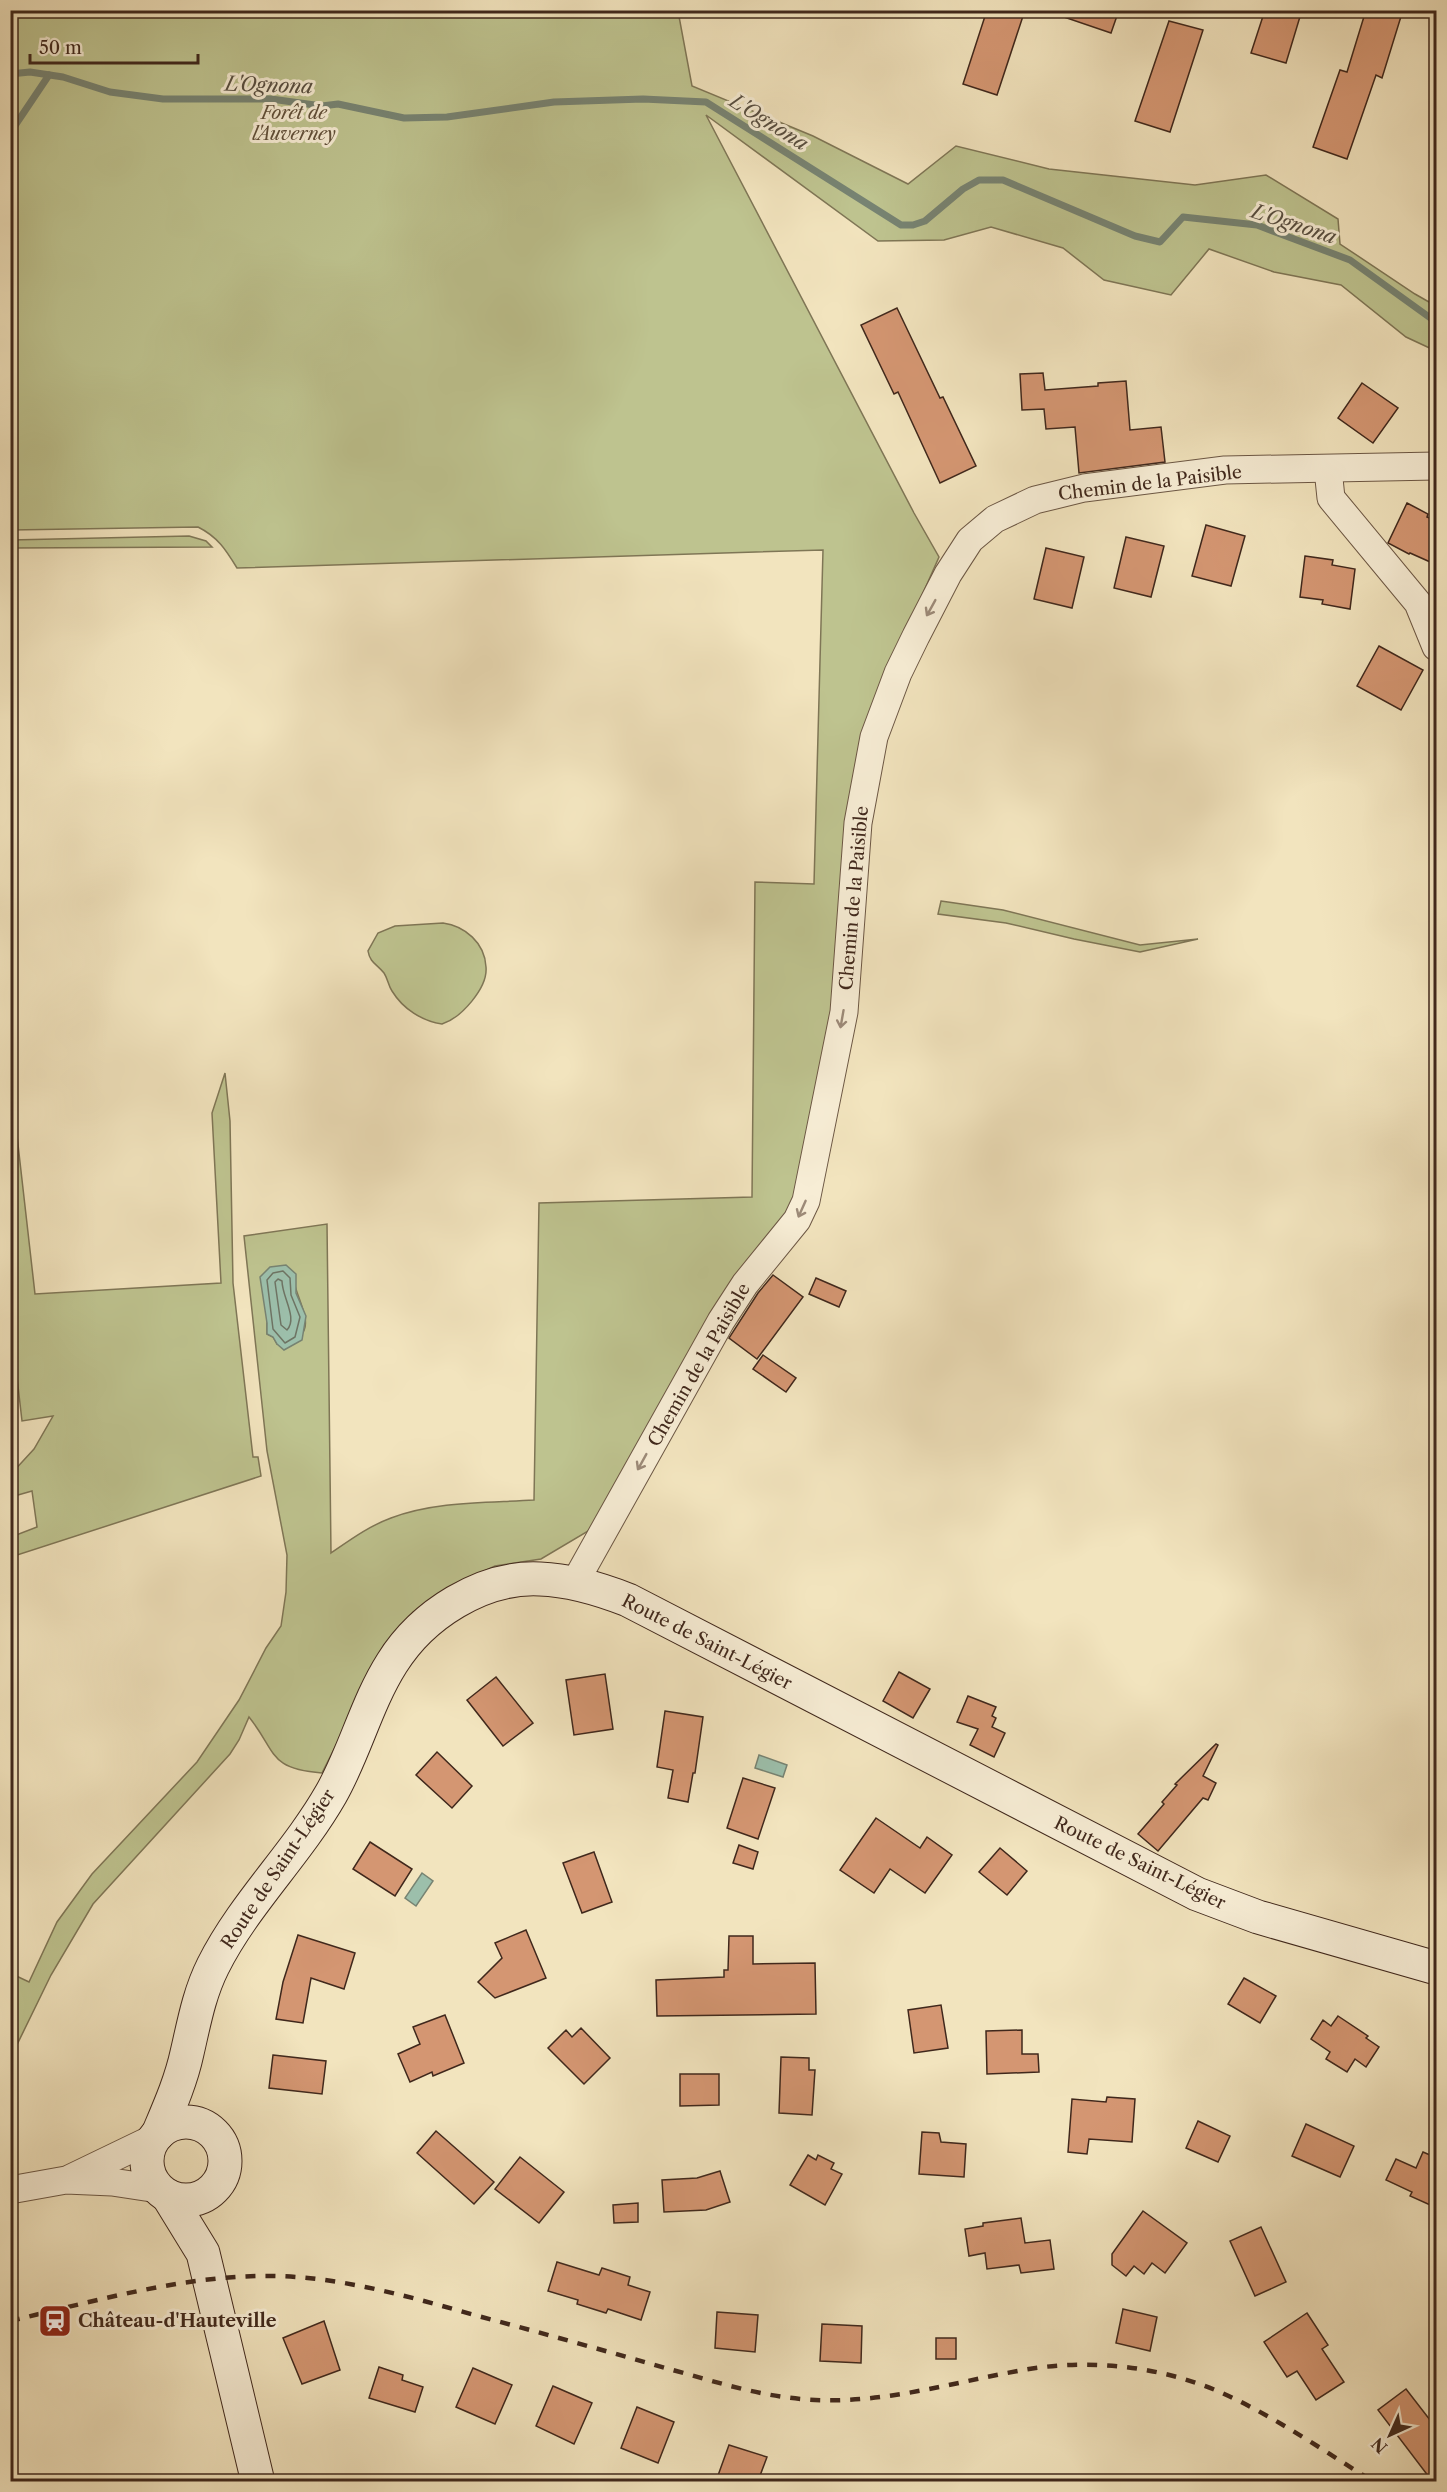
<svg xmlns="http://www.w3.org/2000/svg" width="1447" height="2492" viewBox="0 0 1447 2492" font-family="'Libre Caslon Text',serif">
	<rect width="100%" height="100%" fill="#f2e4be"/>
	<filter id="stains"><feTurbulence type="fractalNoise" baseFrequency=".00333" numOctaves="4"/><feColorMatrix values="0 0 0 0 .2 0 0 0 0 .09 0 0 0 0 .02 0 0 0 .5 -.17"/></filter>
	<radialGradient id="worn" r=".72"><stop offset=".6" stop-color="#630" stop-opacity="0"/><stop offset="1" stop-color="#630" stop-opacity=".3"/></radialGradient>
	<!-- green -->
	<g fill="#bec38f" stroke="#7f7656" stroke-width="1.5" fill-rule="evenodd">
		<path d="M11 11H678L692 86 813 136 908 184 956 146 1049 169 1195 185 1266 175 1338 219 1340 244 1415 294 1436 306V351L1406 337 1341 285 1274 272 1209 249 1171 295 1104 280 1063 248 991 227 944 240 878 241 706 115 914 513 939 557 888 672 838 992 799 1198 595 1527 541 1559 495 1566 461 1582 413 1612 387 1644 322 1773C268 1769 277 1752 249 1717L239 1740 230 1754 93 1904 51 1975 11 2057 10 1973 29 1982 57 1922 92 1874 197 1762 239 1700 266 1648 281 1626 286 1592 287 1555 267 1451 244 1236 327 1224 331 1553C350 1540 369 1526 391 1518 436 1501 487 1503 534 1500L539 1203 752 1197 755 882 814 884 823 550 237 568C226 550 218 537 198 527L11 530ZM295 1285C297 1297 314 1326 300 1335 294 1339 284 1341 277 1344L273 1337 267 1334V1323Z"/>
		<path d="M189 536 206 541 212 547 11 548V540Z"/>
		<path d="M941 901 1003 910 1140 945 1198 939 1140 952 1074 939 1006 923 938 914Z"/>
		<path d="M443 923C465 926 485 943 486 967 488 988 461 1018 442 1024 422 1021 403 1009 392 991 388 985 388 979 384 973 377 964 370 963 368 951L378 933 395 926Z"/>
		<path d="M225 1073 230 1121 233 1283 253 1457H258L261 1476 11 1557V1537L37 1527 32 1491 11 1497V1474L34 1449 53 1416 22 1421 10 1316 11 1083 35 1294 221 1283 212 1113Z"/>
	</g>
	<!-- water -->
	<g fill="#9cbfab" stroke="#778372" stroke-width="1.5">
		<path d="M286 1265 296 1274V1293L306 1316 302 1340 284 1350 277 1344 273 1337 267 1334V1323L260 1277 270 1267Z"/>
		<path d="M759 1755 787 1765 783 1777 755 1768Z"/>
		<path d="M422 1873 433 1881 416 1906 405 1898Z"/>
	</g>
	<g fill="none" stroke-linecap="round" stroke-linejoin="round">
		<!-- shore -->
		<g stroke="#6e7464" stroke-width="1.5">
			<path d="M283 1271 290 1278 291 1295 300 1317 295 1337 285 1343 273 1329 267 1280 273 1273Z"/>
			<path d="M278 1279 282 1281C282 1297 298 1318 287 1330L281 1325 275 1282Z"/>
		</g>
		<!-- stream -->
		<g stroke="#778372" stroke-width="7">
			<path d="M10 74 30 72 63 77 110 92 163 99H271L322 106 338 104 404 118 447 117 554 102 643 99 706 102 901 225H913L925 221 963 189 979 180H1003L1135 236 1160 242 1183 217 1257 225 1350 260 1436 322"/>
			<path d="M10 133 49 75"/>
		</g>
	</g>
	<!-- building -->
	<g fill="#d49672" stroke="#40281c" stroke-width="1.5">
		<path d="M987 10H1025L997 95 963 84Z"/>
		<path d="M1055 10H1119L1111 33 1055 14Z"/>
		<path d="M1265 10H1302L1286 63 1251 53Z"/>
		<path d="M1366 10H1403L1382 78 1376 75 1347 159 1313 147 1340 70 1347 72Z"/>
		<path d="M1169 21 1203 30 1170 132 1135 121Z"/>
		<path d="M897 308 940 398 943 397 976 466 940 483 898 392 894 394 861 325Z"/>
		<path d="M1043 373 1045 390 1098 386V383L1126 381 1130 430 1161 427 1165 462 1079 473 1075 427 1046 429 1044 409 1022 410 1020 374Z"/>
		<path d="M1362 383 1398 408 1373 443 1338 418Z"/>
		<path d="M1407 503 1428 514 1427 517 1437 521V565L1410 553 1409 554 1388 543Z"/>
		<path d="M1206 525 1245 536 1231 586 1192 576Z"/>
		<path d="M1126 537 1164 546 1151 597 1114 588Z"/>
		<path d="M1046 548 1084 557 1072 608 1034 599Z"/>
		<path d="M1305 556 1333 560 1332 565 1355 569 1350 609 1322 604 1323 600 1300 597Z"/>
		<path d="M1379 646 1423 670 1401 710 1357 686Z"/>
		<path d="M773 1275 803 1297 757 1359 729 1338 758 1293Z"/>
		<path d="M816 1278 846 1291 839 1307 809 1294Z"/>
		<path d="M763 1355 796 1378 786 1392 753 1369Z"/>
		<path d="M899 1672 930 1689 913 1718 883 1701Z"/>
		<path d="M605 1674 613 1729 574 1735 566 1680Z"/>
		<path d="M496 1677 533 1723 503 1746 467 1700Z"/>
		<path d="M968 1696 996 1707 992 1716 996 1718 992 1727 1005 1733 994 1757 970 1745 978 1729 957 1722Z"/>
		<path d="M665 1711 703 1717 695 1773H693L688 1802 668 1798 673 1770 657 1767Z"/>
		<path d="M1216 1744 1218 1745 1203 1776 1216 1783 1208 1800 1203 1798 1158 1851 1138 1834 1164 1804 1162 1802 1177 1785 1175 1784Z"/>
		<path d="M437 1752 472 1786 452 1808 416 1775Z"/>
		<path d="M743 1778 775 1788 758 1839 727 1828Z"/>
		<path d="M876 1818 920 1848 927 1837 952 1855 925 1893 890 1869 874 1893 840 1870Z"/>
		<path d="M370 1842 412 1869 395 1896 353 1869Z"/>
		<path d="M739 1845 758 1852 753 1869 733 1863Z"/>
		<path d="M1000 1848 1027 1871 1007 1895 979 1872Z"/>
		<path d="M594 1852 612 1902 582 1913 563 1863Z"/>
		<path d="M526 1930 546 1978 495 1998 478 1982 502 1958 495 1943Z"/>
		<path d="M298 1935 355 1953 344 1989 311 1978 303 2023 276 2019 283 1982Z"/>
		<path d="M729 1936H753V1964L815 1963 816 2014 657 2016 656 1980 724 1977V1970H728Z"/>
		<path d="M1244 1978 1276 1996 1260 2023 1228 2004Z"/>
		<path d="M941 2005 948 2048 914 2053 908 2010Z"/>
		<path d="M445 2015 464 2063 433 2076 432 2072 410 2082 398 2054 420 2044 413 2027Z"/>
		<path d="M1338 2016 1368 2036 1366 2038 1379 2047 1366 2067 1355 2059 1347 2072 1326 2059 1330 2052 1311 2039 1323 2020 1331 2026Z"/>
		<path d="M581 2028 610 2058 584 2084 548 2048 566 2030 572 2037Z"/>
		<path d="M1022 2030V2054H1038L1039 2072 987 2074 986 2031Z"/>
		<path d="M273 2055 326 2061 322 2094 269 2088Z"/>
		<path d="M781 2057 809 2058V2070H815L812 2115 779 2113Z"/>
		<path d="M680 2074H719V2105L680 2106Z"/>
		<path d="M1107 2097 1135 2099 1132 2142 1089 2139 1087 2154 1068 2152 1072 2099 1106 2102Z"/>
		<path d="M1198 2121 1230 2136 1218 2162 1186 2148Z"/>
		<path d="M1306 2124 1354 2146 1340 2177 1292 2156Z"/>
		<path d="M436 2131 494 2182 474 2204 417 2153Z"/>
		<path d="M922 2132 939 2133 941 2142 966 2144 964 2177 919 2174Z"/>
		<path d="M1423 2152 1437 2158V2208L1410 2196 1412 2192 1386 2180 1396 2159 1416 2168Z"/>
		<path d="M808 2155 816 2160 818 2155 834 2163 831 2169 842 2174 825 2205 790 2185Z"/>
		<path d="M520 2157 564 2192 539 2223 495 2189Z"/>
		<path d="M720 2171 730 2202 706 2210 664 2212 662 2180 697 2178Z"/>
		<path d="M638 2203V2222L614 2223 613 2205Z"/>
		<path d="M1143 2211 1187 2243 1165 2273 1152 2263 1144 2274 1134 2266 1126 2276 1112 2265V2254Z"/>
		<path d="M1021 2218 1025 2243 1050 2240 1054 2269 1021 2273 1019 2265 987 2269 985 2253 969 2256 965 2229 983 2226V2223Z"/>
		<path d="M1261 2227 1286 2282 1255 2296 1230 2241Z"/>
		<path d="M557 2262 599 2275 602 2268 630 2277 628 2285 650 2292 641 2320 608 2309 606 2313 577 2304 578 2300 548 2291Z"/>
		<path d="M1123 2309 1157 2317 1150 2351 1116 2343Z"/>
		<path d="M717 2312 758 2315 755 2352 715 2348Z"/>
		<path d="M1307 2313 1328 2345 1322 2349 1344 2382 1316 2400 1297 2371 1287 2377 1264 2342Z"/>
		<path d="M324 2321 340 2370 302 2384 283 2338Z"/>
		<path d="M822 2324 862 2326 861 2363 820 2361Z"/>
		<rect x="936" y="2338" width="20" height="21"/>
		<path d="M379 2367 403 2375 402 2380 423 2387 415 2412 369 2398Z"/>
		<path d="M473 2368 512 2385 495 2424 456 2407Z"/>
		<path d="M553 2386 592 2403 574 2444 536 2426Z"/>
		<path d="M1406 2389 1437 2429V2481H1432L1378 2410Z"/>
		<path d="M637 2407 674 2422 658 2463 621 2448Z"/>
		<path d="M729 2445 767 2457 758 2481H716Z"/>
	</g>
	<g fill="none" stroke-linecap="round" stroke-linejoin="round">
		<!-- minor casing -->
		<g stroke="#6c5744" stroke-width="29">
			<g id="minor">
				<path d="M1328 469 1331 498 1418 603 1436 647"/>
				<path d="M574 1584 721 1321 745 1284 797 1220 806 1201 844 1012 858 823 874 737 898 673 916 636 948 574 970 540 995 519 1035 500 1084 488 1225 470 1436 466"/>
				<path d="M71 2178 154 2138"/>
				<path d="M10 2190 66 2180 112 2182 158 2189"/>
			</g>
		</g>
		<!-- secondary casing -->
		<g stroke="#40281c" stroke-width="35">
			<g id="secondary">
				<circle cx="186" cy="2161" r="39"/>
				<path d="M158 2134C169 2108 181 2081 187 2053 194 2023 199 1994 213 1966 244 1904 296 1855 331 1794 355 1752 366 1704 392 1663 422 1615 482 1576 540 1579 570 1580 600 1589 628 1600L1197 1894 1258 1917 1436 1968"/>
				<path d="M168 2196 203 2253 258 2482"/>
			</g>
		</g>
		<!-- minor -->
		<use href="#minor" stroke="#f7edd5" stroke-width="27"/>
		<!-- secondary -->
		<use href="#secondary" stroke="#f7edd5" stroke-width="33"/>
		<!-- rail -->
		<path stroke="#40281c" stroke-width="4.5" stroke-dasharray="10 10" stroke-linecap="butt" d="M10 2321C104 2299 201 2270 297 2277 359 2282 418 2299 478 2316 542 2333 606 2351 669 2369 713 2381 756 2395 801 2399 876 2406 945 2384 1018 2371 1085 2358 1157 2365 1220 2392 1274 2416 1324 2451 1374 2482"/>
	</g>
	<!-- one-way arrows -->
	<defs><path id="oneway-shaft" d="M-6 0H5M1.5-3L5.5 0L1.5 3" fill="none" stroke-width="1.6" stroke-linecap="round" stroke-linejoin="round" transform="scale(1.5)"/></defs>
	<g stroke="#9c8a78">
		<use href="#oneway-shaft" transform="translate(931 608) rotate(119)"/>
		<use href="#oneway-shaft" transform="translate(842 1019) rotate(100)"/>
		<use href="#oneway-shaft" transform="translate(802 1209) rotate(114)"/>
		<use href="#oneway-shaft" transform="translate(642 1462) rotate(119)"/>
	</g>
	<!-- icons -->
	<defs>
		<g id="station-square" transform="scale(1.725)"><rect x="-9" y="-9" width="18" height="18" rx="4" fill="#8f2418" stroke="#f7edd5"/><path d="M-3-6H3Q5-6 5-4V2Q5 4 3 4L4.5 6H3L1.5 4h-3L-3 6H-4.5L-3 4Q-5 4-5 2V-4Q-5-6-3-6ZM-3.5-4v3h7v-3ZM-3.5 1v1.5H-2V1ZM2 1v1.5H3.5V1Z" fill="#fff"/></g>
	</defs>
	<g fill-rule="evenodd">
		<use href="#station-square" x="55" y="2321"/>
	</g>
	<g text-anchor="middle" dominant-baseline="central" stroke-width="6" stroke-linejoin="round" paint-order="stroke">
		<!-- park labels -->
		<g font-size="18" font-style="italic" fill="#604f39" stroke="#f7edd5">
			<text x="294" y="113">Forêt de<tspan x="294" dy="21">l'Auverney</tspan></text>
		</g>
		<!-- street labels -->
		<g font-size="18" fill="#40281c" stroke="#f7edd5">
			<text transform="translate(1150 483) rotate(-7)">Chemin de la Paisible</text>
			<text transform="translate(854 898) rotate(-85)">Chemin de la Paisible</text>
			<text transform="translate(699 1365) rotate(-60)">Chemin de la Paisible</text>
			<text transform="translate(707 1642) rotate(27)">Route de Saint-Légier</text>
			<text transform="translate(1140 1863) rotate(26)">Route de Saint-Légier</text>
			<text transform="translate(278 1869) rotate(-56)">Route de Saint-Légier</text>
		</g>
		<!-- poi labels -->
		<g font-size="18" font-weight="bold" fill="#40281c" stroke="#f7edd5" text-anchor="start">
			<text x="78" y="2321">Château-d'Hauteville</text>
		</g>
		<!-- water labels -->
		<g font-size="20" font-style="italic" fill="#574e40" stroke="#f7edd5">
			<text transform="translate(269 85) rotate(2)">L'Ognona</text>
			<text transform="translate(769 122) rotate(32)">L'Ognona</text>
			<text transform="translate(1294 224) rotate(18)">L'Ognona</text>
		</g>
	</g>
	<!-- margin -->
	<rect width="1447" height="2492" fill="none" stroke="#f2e4be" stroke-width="36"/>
	<rect x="12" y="12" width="1423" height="2468" fill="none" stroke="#40281c" stroke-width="3"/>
	<rect x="18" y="18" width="1411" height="2456" fill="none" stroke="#40281c" stroke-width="1.5"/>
	<!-- north arrow -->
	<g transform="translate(1390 2435) rotate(225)" stroke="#f7edd5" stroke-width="4.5" paint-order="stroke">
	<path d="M0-4.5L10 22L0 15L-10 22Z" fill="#40281c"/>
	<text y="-9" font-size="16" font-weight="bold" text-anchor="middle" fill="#40281c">N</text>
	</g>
	<!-- scale -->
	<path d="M30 54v9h168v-9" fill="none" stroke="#40281c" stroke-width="3"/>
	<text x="39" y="54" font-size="18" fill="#40281c" stroke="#f7edd5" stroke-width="4.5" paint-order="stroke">50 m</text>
	<rect width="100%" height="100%" filter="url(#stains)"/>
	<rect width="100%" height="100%" fill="url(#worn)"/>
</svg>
